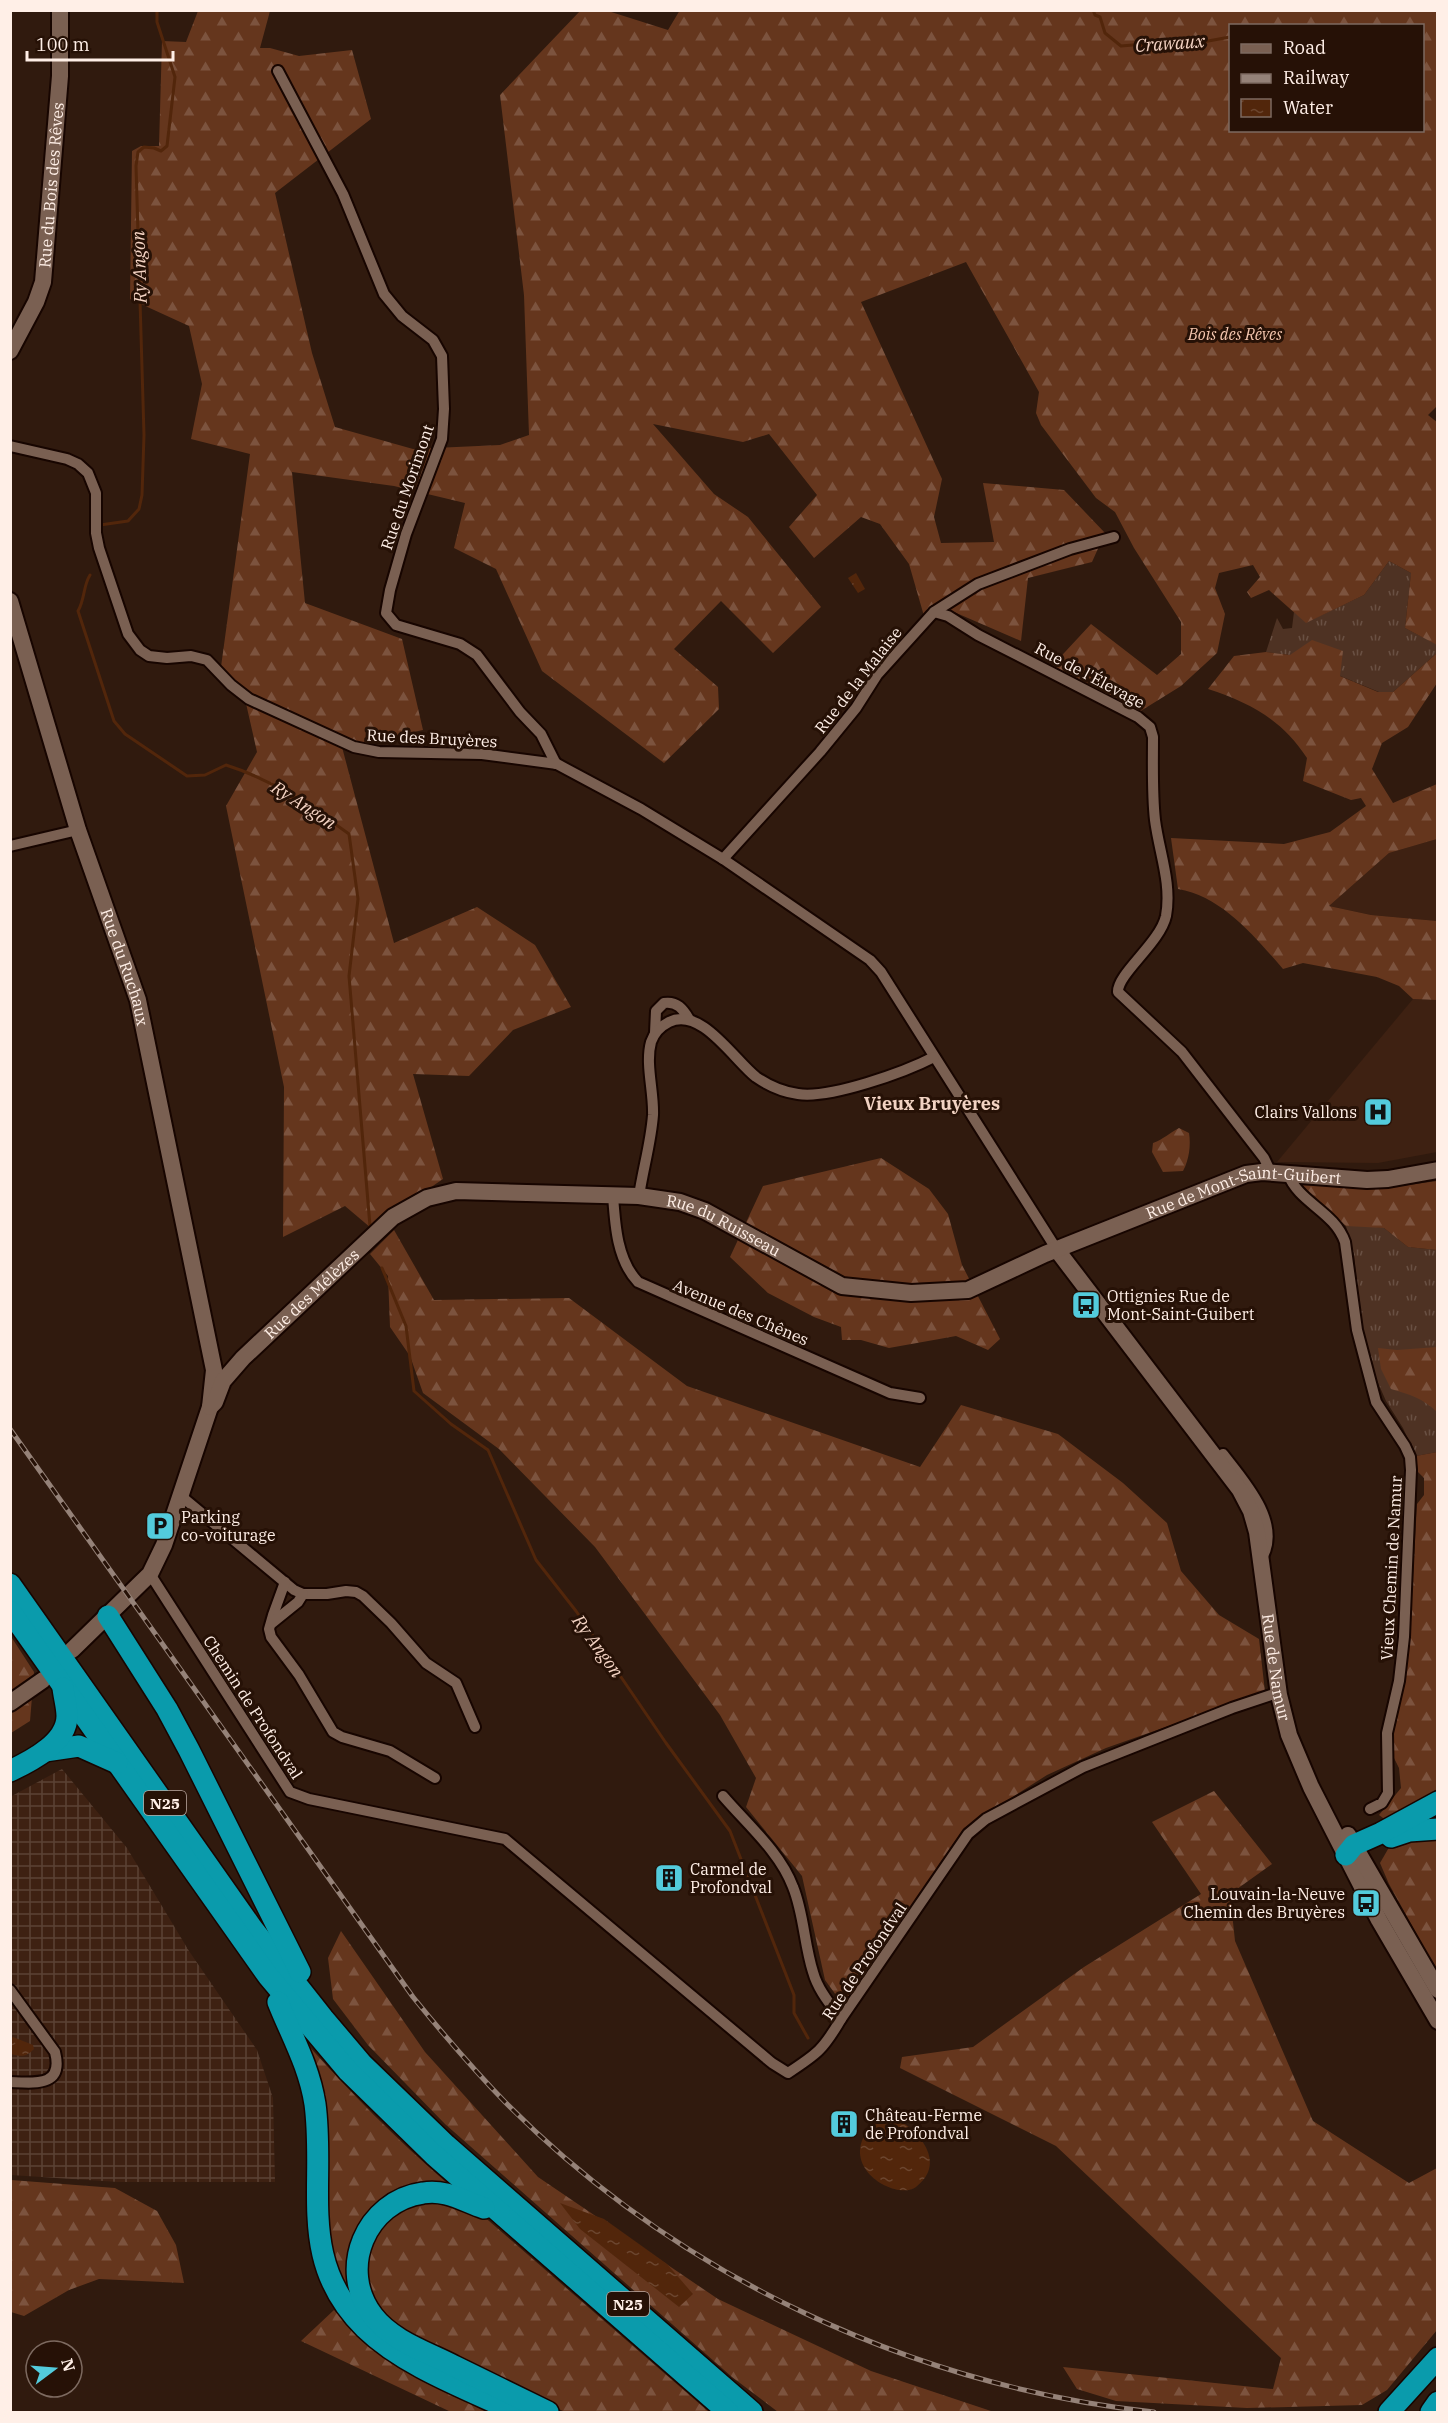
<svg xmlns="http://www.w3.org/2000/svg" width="1448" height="2423" viewBox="0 0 1448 2423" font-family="'IBM Plex Serif',serif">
	<defs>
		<pattern id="industrial-grid" width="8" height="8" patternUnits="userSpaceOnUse" patternTransform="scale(1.5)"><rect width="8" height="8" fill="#3e2112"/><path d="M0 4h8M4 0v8" fill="none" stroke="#5b4234"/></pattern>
		<pattern id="grass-tufts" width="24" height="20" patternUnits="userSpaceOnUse" patternTransform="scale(1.5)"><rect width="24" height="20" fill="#4e3223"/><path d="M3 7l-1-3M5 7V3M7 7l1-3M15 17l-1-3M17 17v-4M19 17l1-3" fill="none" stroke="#695043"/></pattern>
		<pattern id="forest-firs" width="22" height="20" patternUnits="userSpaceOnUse" patternTransform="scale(1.5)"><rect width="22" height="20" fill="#65361d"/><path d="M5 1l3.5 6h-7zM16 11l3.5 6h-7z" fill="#7c533e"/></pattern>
		<pattern id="water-ripples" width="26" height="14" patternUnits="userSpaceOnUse" patternTransform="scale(1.5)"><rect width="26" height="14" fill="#52260b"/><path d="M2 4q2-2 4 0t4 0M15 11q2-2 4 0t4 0" fill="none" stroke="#6c462f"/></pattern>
	</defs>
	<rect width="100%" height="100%" fill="#301a0e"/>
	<!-- built -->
	<g fill="#3e2112">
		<path d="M1437 839V921L1371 915 1329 906 1389 853Z"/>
		<path d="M1413 999 1437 1000V1152L1378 1163 1277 1162Z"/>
	</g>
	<!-- industrial -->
	<path fill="url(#industrial-grid)" d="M62 1769 127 1848 189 1951 257 2050 273 2098 275 2182H118L11 2175 10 1797Z"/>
	<!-- grass -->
	<g fill="url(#grass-tufts)">
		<path d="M1389 561 1411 573 1405 628 1438 645 1437 653 1393 692H1379L1290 655 1266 652 1277 618 1283 629 1292 628 1294 612 1307 622 1364 595Z"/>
		<path d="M1359 1225 1384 1228 1408 1247 1437 1250V1452L1416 1456 1403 1428 1386 1401 1371 1367 1361 1329 1354 1254 1346 1226Z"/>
	</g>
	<!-- forest -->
	<g fill="url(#forest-firs)" fill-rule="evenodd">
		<path d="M680 10 1437 11 1438 405 1428 415 1438 423 1437 645 1405 628 1411 573 1389 561 1364 595 1306 623 1269 590 1251 598 1247 592 1260 577 1253 565 1219 573 1215 588 1225 614 1217 653 1181 686 1139 712 1052 666 1091 624 1157 675 1181 654V622L1134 548 1115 512 1096 498 1041 425 1036 413 1039 392 966 262 861 302 942 479 934 517 941 543 994 542 983 483 1064 490 1105 533 1092 562 1028 578 1021 641 954 612 924 616 909 564 880 524 861 517 814 558 789 527 817 495 769 434 743 442 653 424 714 494 748 517 821 607 773 653 721 601 674 649 718 687 719 709 664 763 542 671 496 569 454 548 465 503 394 486 292 472 305 603 402 639 423 730 342 747 394 943 477 907 535 945 571 1007 513 1030 469 1076 413 1074 443 1179 371 1228 345 1206 283 1237 284 1087 226 806 257 752 245 699 221 667 250 454 191 439 202 384 189 326 130 299 132 151 141 146H159L162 41 186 42 198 11H270L260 48H270L299 56 352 50 371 119 275 193 312 353 335 427 413 449 500 445 529 435 524 295 500 95 580 11H608L668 30ZM1230 26H1422V130H1230Z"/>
		<path d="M1312 640 1343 651 1340 676 1378 692H1393L1437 653V683L1408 727 1382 743 1372 769 1393 803 1437 784V839L1389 853 1329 906 1371 915 1437 921V1000L1413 999 1399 986 1377 977 1303 963 1283 969C1256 938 1222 896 1178 889L1171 838 1284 844 1330 832 1366 806 1361 798 1351 800 1303 781 1307 758C1282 720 1251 703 1208 689L1234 656 1266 652 1290 655Z"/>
		<path d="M1179 1128 1189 1133C1191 1145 1189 1160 1183 1171L1163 1172 1152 1152 1153 1143C1164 1139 1169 1133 1179 1128Z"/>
		<path d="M881 1158 929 1189 948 1214 962 1265 1000 1339 988 1350 956 1336 889 1348 861 1340H842L841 1327 814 1317 768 1293 730 1257 763 1186Z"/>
		<path d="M1437 1181V1250L1408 1247 1384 1228 1346 1226 1312 1195 1294 1185 1394 1187Z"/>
		<path d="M394 1230 434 1300 569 1298 687 1386 920 1467 961 1405 1058 1434 1123 1483 1167 1523 1181 1571 1219 1615 1259 1639 1265 1692 1106 1748 1047 1775 964 1828 844 2006 825 1980 802 1876 746 1807 756 1778 720 1715 595 1547 499 1449 423 1393 410 1356 390 1327 388 1276 370 1254Z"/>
		<path d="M1437 1347H1438L1437 1412C1424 1399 1409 1394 1391 1389L1381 1369 1378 1348 1397 1350Z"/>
		<path d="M1437 1452V1789L1387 1821 1379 1815 1401 1788 1399 1768 1394 1758 1393 1732 1409 1649 1417 1504 1424 1495V1478L1418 1472 1416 1456Z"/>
		<path d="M10 1635 34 1672 30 1721 11 1733Z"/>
		<path d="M1214 1791 1272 1864 1230 1894 1235 1941 1313 2121 1409 2183 1437 2168V2330L1387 2390 1362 2405 1247 2408 1116 2401 1077 2389 1063 2367 1273 2389 1281 2358 1056 2146 900 2068 902 2057 973 2047 1084 1967 1201 1894 1152 1822Z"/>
		<path d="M1437 1837V1971L1389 1884 1380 1863 1391 1844Z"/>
		<path d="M341 1931 425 2052 538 2177 718 2299 871 2371 994 2412H778L732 2377 445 2124 368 2045 333 1999 328 1958Z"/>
		<path d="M306 2043C350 2092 396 2139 447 2183L404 2186 369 2211 349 2246 347 2278 359 2311 338 2276 326 2238Z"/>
		<path d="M11 2180 115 2188 157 2211 176 2245 184 2283 99 2279 69 2290 24 2316 11 2312Z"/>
		<path d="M431 2202 481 2214 709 2412H565L435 2349 386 2320 369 2291 364 2259 378 2225 410 2204Z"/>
		<path d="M334 2310 368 2343 497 2412H451L301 2341Z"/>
	</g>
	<!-- water -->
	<g fill="url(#water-ripples)">
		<path d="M856 573 865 589 858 593 848 578Z"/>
		<path d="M13 2037 33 2045 34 2049C26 2057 21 2057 11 2054V2039Z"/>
		<path d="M888 2114C915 2126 950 2161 916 2187 897 2201 839 2169 868 2130 874 2121 877 2117 888 2114Z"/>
		<path d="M560 2203 604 2219 667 2264 693 2294 679 2307 580 2229Z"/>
	</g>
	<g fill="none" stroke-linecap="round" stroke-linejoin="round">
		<!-- stream -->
		<g stroke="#52260b" stroke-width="3">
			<path d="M1093 10 1095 15 1100 17 1105 33 1121 46 1157 43 1181 46 1230 37"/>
			<path d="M100 525 128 521 139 509 142 495 144 435 136 166 138 152 144 147 154 148 161 151 167 146 175 77 157 22V10"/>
			<path d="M90 575C83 586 85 599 78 611L114 721 125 734 187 776 205 775 226 765C273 780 309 805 349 834L358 899 349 976 370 1226"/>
			<path d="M382 1268 406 1326 414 1391 451 1424 488 1450 536 1560 576 1611 666 1743 730 1831 794 1995V2013L808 2038"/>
		</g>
		<!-- street casing -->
		<g stroke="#170500" stroke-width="14">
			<g id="street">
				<path d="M278 71 343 194 384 294 402 316 433 340 442 356 444 409 442 439 406 534 390 590 386 613 396 625 460 644 477 655 520 712 541 734 556 764"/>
				<path d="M10 446 67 459 78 464 88 473 96 493V533L99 548 128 634 140 650 149 656 167 658 191 656 207 660 231 685 249 699 354 747 379 752 482 754 557 764 641 809 723 859 870 960 881 972 1057 1250"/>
				<path d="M934 612 948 616 978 635 1138 717 1150 727 1153 737C1153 764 1152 793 1155 820 1159 852 1172 883 1166 916 1160 943 1117 974 1118 992L1182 1052 1264 1158 1271 1173"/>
				<path d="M10 846 78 830"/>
				<path d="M723 859 820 752 856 708 877 675 934 612 978 584 1070 549 1114 537"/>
				<path d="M655 1033 656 1011 664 1003C677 1001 683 1009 689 1019"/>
				<path d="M1288 1174C1299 1203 1334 1211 1345 1242L1357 1330 1376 1402 1405 1446 1410 1457 1411 1470 1404 1637 1399 1681 1387 1733 1388 1793 1382 1803 1370 1809"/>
				<path d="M613 1195C615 1225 617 1260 638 1282L890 1393 920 1398"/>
				<path d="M639 1196C643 1169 651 1142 653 1115 654 1092 645 1064 651 1042 654 1033 661 1026 669 1022 701 1006 734 1060 756 1077 769 1086 783 1092 798 1094 830 1099 905 1072 934 1057"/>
				<path d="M1223 1454C1243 1480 1281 1521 1263 1556"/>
				<path d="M181 1496 294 1590 303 1594H327L346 1591 356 1592 363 1596 391 1623 426 1663 456 1683 475 1727"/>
				<path d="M150 1574 290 1792 309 1799 505 1839 772 2063 788 2073C817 2054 823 2050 841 2019L968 1834 986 1819 1083 1767 1232 1708 1271 1695H1279"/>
				<path d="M285 1582 273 1615 269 1629 271 1637 299 1675 333 1732 342 1737 390 1751 435 1778"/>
				<path d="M272 1623 298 1602 303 1594"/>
				<path d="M723 1796C747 1824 780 1852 793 1887 804 1914 804 1944 813 1972 818 1990 830 2004 841 2019"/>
				<path d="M10 1990 55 2052C64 2087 35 2083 10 2082"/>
			</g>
		</g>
		<!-- secondary casing -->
		<g stroke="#170500" stroke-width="20">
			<g id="secondary">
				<path id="s1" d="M10 351 36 302 43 282 60 76V10"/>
				<path id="s2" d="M10 601 78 830 138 1000 214 1370 210 1407 164 1545 150 1574 72 1650"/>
				<path id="s3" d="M1057 1250 1240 1490 1251 1511 1257 1532 1279 1695 1289 1735 1311 1787 1379 1920 1438 2021"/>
				<path id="s4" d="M210 1407 215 1402 223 1381 243 1358 393 1217 427 1198 456 1191 639 1196 680 1202 705 1211 842 1286 911 1293 968 1290 1045 1254 1246 1174 1262 1172 1367 1180 1388 1179 1438 1170"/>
				<path d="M10 1703 43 1680"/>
				<path d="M1348 1835 1438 1990"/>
			</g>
		</g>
		<!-- highway casing -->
		<g stroke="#170500" stroke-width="24">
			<g id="highway">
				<path d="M10 1584 252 1928 323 2018 362 2064 446 2145 752 2412"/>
				<path d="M10 1611 268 1976 348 2071 434 2155 728 2412"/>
				<path d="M108 1616 167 1709 189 1750 300 1972"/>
				<path d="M45 1751 79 1746 117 1763"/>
				<path d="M10 1771C31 1761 67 1743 67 1716 67 1707 64 1697 63 1688"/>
				<path d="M1391 1837 1409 1831 1438 1829"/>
				<path d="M1346 1855 1354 1845 1381 1833 1438 1802"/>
				<path d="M278 2002C292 2037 309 2066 315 2104 326 2187 296 2260 365 2328 404 2366 467 2389 516 2412"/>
				<path d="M484 2208C463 2201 446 2189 423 2193 366 2201 337 2269 373 2316 392 2341 427 2352 454 2366 485 2381 517 2397 548 2412"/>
				<path d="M1389 2412 1438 2358"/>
				<path d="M1431 2412 1438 2402"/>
			</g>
		</g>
		<!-- street -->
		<use href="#street" stroke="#7a6052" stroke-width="10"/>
		<!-- secondary -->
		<use href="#secondary" stroke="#7a6052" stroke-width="16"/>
		<!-- highway -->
		<use href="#highway" stroke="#0a9bac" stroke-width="21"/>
		<!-- rail casing -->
		<g stroke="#958278" stroke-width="5">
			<path id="rail" d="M10 1429 413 1997C443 2034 473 2069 506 2103 678 2276 912 2386 1154 2412"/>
		</g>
		<!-- rail -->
		<use href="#rail" stroke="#261106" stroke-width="3" stroke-dasharray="9" stroke-linecap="butt"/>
	</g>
	<!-- icons -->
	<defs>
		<g id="hospital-square" transform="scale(1.5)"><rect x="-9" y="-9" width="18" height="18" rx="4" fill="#53cbdc" stroke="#261106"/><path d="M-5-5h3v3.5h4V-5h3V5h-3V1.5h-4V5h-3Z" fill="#111"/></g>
		<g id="bus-square" transform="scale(1.5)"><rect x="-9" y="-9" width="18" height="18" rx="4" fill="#53cbdc" stroke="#261106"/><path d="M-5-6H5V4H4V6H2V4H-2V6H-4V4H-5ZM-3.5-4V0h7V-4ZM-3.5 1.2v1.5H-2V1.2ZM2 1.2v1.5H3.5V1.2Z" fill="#111"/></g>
		<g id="parking-square" transform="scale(1.5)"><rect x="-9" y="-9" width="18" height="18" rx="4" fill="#53cbdc" stroke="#261106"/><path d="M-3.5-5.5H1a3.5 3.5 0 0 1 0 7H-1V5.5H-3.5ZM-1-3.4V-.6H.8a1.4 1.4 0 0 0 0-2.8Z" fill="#111"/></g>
		<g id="building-square" transform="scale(1.5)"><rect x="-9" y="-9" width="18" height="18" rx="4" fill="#53cbdc" stroke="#261106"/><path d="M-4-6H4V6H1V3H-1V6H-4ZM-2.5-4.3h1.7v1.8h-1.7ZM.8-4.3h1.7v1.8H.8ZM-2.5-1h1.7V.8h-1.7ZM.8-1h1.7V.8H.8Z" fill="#111"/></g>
	</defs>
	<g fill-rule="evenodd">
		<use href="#hospital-square" x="1378" y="1112"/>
		<use href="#bus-square" x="1086" y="1305"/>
		<use href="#parking-square" x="160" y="1526"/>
		<use href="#building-square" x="669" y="1878"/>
		<use href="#bus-square" x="1366" y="1903"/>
		<use href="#building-square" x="844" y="2124"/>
	</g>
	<g text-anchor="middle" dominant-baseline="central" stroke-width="6" stroke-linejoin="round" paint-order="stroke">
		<!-- shield labels -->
		<g fill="#261106" stroke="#beaca4" stroke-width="1.5">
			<rect x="144" y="1791" width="42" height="24" rx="4.5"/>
			<rect x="607" y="2292" width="42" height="24" rx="4.5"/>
		</g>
		<g font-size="15" font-weight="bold" fill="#ffefe7">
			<text x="165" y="1803">N25</text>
			<text x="628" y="2304">N25</text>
		</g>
		<!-- street labels -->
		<g font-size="16" fill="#ffefe7" stroke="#261106">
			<text stroke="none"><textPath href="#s1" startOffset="174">Rue du Bois des Rêves</textPath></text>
			<text transform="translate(407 487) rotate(-71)">Rue du Morimont</text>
			<text transform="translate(1090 675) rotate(28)">Rue de l'Élevage</text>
			<text transform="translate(858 680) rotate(-52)">Rue de la Malaise</text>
			<text transform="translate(432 738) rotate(3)">Rue des Bruyères</text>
			<text stroke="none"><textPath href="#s2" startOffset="384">Rue du Ruchaux</textPath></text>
			<text stroke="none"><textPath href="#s4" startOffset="1164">Rue de Mont-Saint-Guibert</textPath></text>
			<text stroke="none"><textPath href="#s4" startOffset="608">Rue du Ruisseau</textPath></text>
			<text stroke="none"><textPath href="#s4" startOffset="154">Rue des Mélèzes</textPath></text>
			<text transform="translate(741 1312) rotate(23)">Avenue des Chênes</text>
			<text transform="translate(1391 1568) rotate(-87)">Vieux Chemin de Namur</text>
			<text stroke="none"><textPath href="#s3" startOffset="484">Rue de Namur</textPath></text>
			<text transform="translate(253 1707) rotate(57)">Chemin de Profondval</text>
			<text transform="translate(864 1961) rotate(-56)">Rue de Profondval</text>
		</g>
		<!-- park labels -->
		<g font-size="16" font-style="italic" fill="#f5c6ae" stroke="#261106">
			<text x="1235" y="334">Bois des Rêves</text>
		</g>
		<!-- poi labels -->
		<g font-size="16" fill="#ffefe7" stroke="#261106" text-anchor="start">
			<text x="1357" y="1112" text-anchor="end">Clairs Vallons</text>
			<text x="1107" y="1296">Ottignies Rue de<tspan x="1107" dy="18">Mont-Saint-Guibert</tspan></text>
			<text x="181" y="1517">Parking<tspan x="181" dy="18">co-voiturage</tspan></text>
			<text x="690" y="1869">Carmel de<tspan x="690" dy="18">Profondval</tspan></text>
			<text x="1345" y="1894" text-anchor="end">Louvain-la-Neuve<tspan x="1345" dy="18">Chemin des Bruyères</tspan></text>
			<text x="865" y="2115">Château-Ferme<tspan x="865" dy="18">de Profondval</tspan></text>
		</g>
		<!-- water labels -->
		<g font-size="18" font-style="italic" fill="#f5d4c4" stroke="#261106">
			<text transform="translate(1170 43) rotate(-4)">Crawaux</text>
			<text transform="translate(139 267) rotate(-92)">Ry Angon</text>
			<text transform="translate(304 805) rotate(33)">Ry Angon</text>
			<text transform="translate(598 1646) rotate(54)">Ry Angon</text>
		</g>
		<!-- neighbourhood labels -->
		<g font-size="18" font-weight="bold" fill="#f2d3c3" stroke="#261106">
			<text x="932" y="1103">Vieux Bruyères</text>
		</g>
	</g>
	<!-- border -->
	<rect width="1448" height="2423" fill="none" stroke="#ffefe7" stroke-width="24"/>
	<!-- legend -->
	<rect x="1229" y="24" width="195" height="108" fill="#261106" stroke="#7d6a60" stroke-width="1.5"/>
	<rect x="1241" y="44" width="30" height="9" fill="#7a6052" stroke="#7d6a60" stroke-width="1.5"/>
	<text x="1283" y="54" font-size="18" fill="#ffefe7">Road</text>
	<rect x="1241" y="74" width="30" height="9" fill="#958278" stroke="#7d6a60" stroke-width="1.5"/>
	<text x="1283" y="84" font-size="18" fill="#ffefe7">Railway</text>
	<rect x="1241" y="99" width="30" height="18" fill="url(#water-ripples)" stroke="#7d6a60" stroke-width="1.5"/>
	<text x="1283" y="114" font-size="18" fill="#ffefe7">Water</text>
	<!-- north arrow -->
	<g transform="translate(54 2369) rotate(74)"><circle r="28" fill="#261106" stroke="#7d6a60" stroke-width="1.5"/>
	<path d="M0-4.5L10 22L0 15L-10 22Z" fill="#53cbdc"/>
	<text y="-9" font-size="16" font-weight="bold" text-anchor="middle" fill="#ffefe7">N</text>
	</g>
	<!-- scale -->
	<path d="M27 51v9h146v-9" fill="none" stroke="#ffefe7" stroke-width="3"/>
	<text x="36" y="51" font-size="18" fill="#ffefe7" stroke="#261106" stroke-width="4.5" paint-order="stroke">100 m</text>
</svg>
